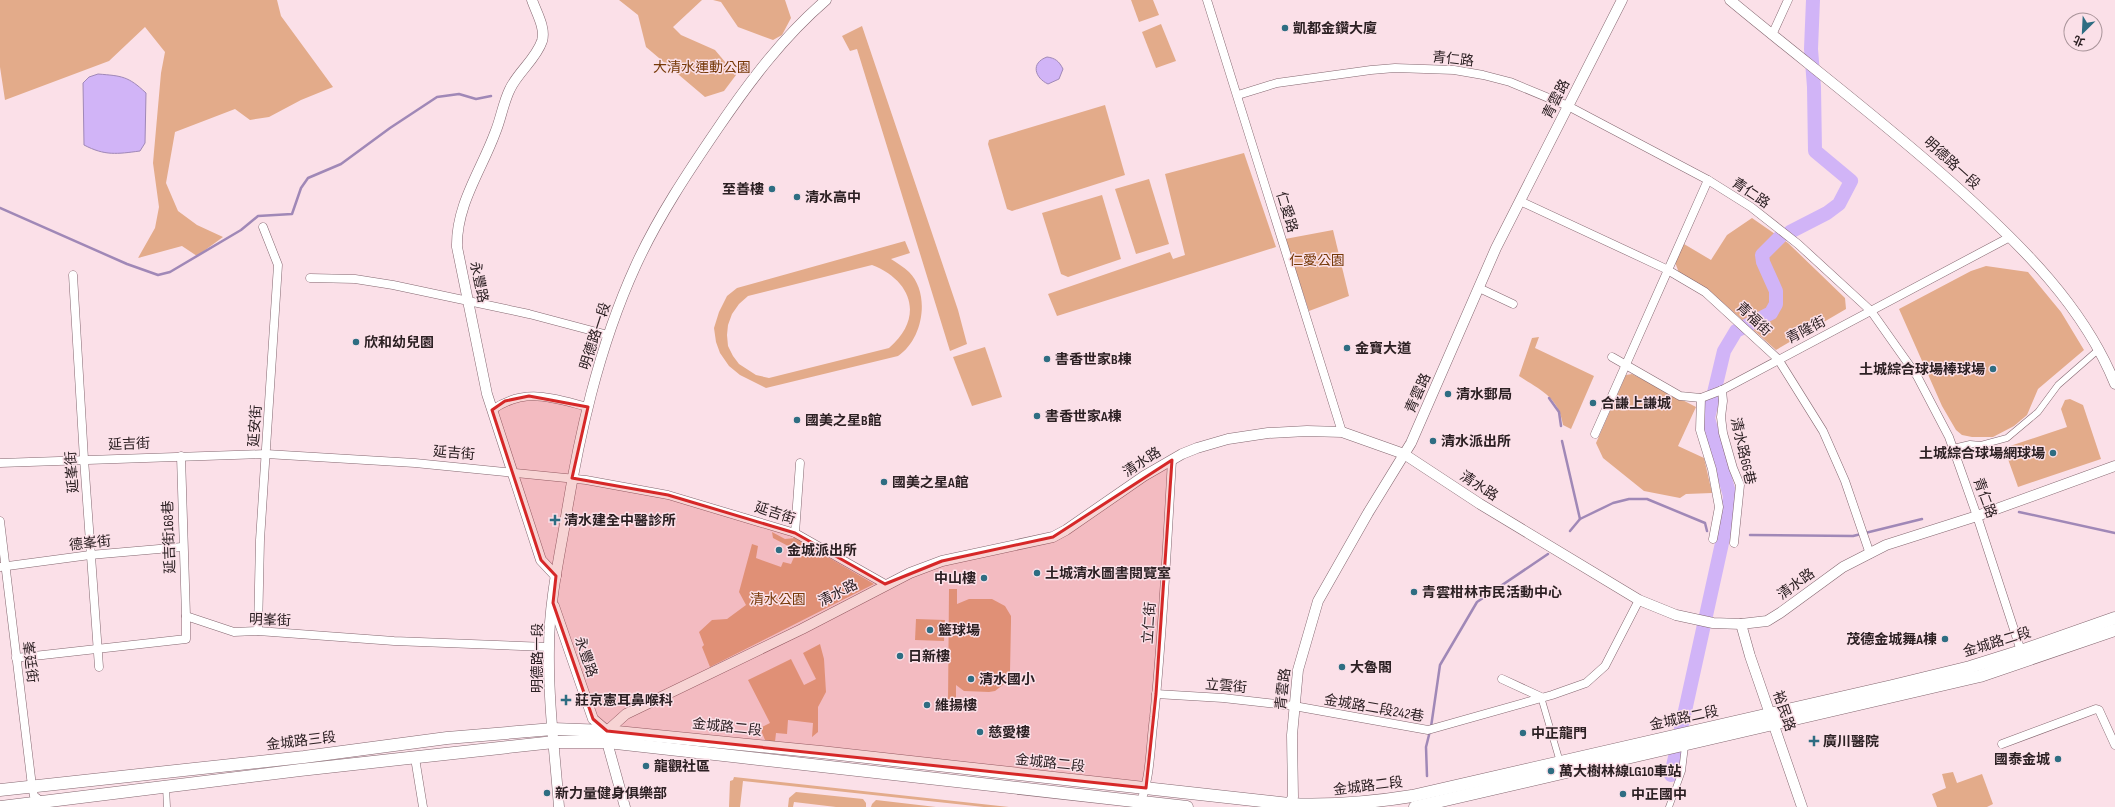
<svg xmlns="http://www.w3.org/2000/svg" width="2115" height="807" viewBox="0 0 2115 807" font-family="'Sofia Sans Condensed','Noto Sans TC',sans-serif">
	<rect width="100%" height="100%" fill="#fbe0e8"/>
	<!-- green -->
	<g fill="#e3ab8a" fill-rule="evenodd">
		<path d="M0 0H277L281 16 333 87 301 100 269 117 250 120 235 109 175 132 166 183 178 211 197 225 223 237 197 256 182 246 138 258 155 228 159 207 153 163 161 73 165 52 145 27 109 61 5 100 0 67Z"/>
		<path d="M619 0H702L673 27 681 35 715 50 736 75 724 91 705 97 646 47 638 15Z"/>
		<path d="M713 0H785L791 18 782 35 773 40 738 27 721 2Z"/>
		<path d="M1131 0H1153L1159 15 1139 22Z"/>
		<path d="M1161 24 1176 61 1156 68 1142 32Z"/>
		<path d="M862 26 958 310 967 344 950 351 857 49 850 51 842 36Z"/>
		<path d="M1105 105 1125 175 1012 211 1007 209 988 144 989 140Z"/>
		<path d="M1244 153 1276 247 1057 316 1048 294 1170 252 1173 259 1185 255 1165 174Z"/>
		<path d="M1149 179 1169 244 1136 254 1115 189Z"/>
		<path d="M1102 195 1121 259 1068 277 1061 274 1042 213Z"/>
		<path d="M1752 218 1788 243 1845 298 1846 309 1776 350 1711 292 1679 273 1675 262 1684 244 1711 260 1727 235Z"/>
		<path d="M1333 230 1349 296 1309 311 1285 239Z"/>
		<path d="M905 241 910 253 891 259C897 263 904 267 909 272 931 294 923 340 898 356L766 388 740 375 729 366 720 353 716 342 714 328 719 312 727 296 737 288ZM872 265C913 281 924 318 889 348L769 378 756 375 739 364 733 356 728 346 727 335 728 325 732 314 739 304 748 296Z"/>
		<path d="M1986 266 2028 272 2061 312 2084 350 2038 389 2027 415 2014 426 1993 437H1972L1962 435 1956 430 1942 406 1899 309 1971 271Z"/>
		<path d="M1539 337 1535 348 1594 376 1571 429 1563 425C1559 397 1540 390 1519 376L1532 338Z"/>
		<path d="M985 347 1002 397 972 406 953 357Z"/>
		<path d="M1632 374 1696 407 1678 446 1704 458 1712 493 1686 494 1680 498 1644 491 1603 458 1596 443 1626 375Z"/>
		<path d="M2070 399 2083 405 2101 459 2018 487 2004 448 2067 427 2061 409 2065 400Z"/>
		<path d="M772 532 785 539 795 538 874 584 710 667 702 647 704 645 699 632 712 620 727 619 746 605 739 592 752 544 758 546 756 558 781 567 783 562 791 564 794 557 788 553 790 547 773 538Z"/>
		<path d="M949 589H957V604L969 599H992L1005 606 1011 616V622L1010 672 1004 684 995 691 989 692 964 691 956 685V703H948Z"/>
		<path d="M916 619 945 620 944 641 915 640Z"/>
		<path d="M820 644 824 659 826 692 818 707V732L812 737 813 723 788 720 787 734 776 733 775 742 765 740 760 728 770 723 748 680 791 659 804 685 816 679 803 653Z"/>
		<path d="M1953 772 1957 783 1982 774 1993 804 1987 807H1937L1932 794 1946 788 1942 774Z"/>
		<path d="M734 777 1009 807H984L743 781 740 807H729L730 781 733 780Z"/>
		<path d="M796 792 863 799 866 803V807H836L794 802 793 807H788L789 798Z"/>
		<path d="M876 800 936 807H871L872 804Z"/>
	</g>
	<!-- water -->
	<g fill="#d1b4f7" stroke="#a088b7">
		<path d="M1047 57C1055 58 1059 61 1063 69L1059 79 1048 84C1035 78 1030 63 1047 57Z"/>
		<path d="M98 74C122 76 128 76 146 93L145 143 140 151C117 154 105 156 84 145L83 83 89 77Z"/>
	</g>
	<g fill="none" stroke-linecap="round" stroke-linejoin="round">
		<!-- stream -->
		<g stroke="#a088b7" stroke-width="2.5">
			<path d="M0 208 127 264 158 275 170 272 241 230 258 216 292 214 301 188 308 178 341 164 390 128 437 97 459 94 476 99 491 96"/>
			<path d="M1549 398 1559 412 1561 426"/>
			<path d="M1562 441 1580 519"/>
			<path d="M2019 512 2115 533"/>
			<path d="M1570 531 1580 519 1613 503 1629 499H1647L1705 523 1707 531"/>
			<path d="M1750 535 1853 536 1922 519"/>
			<path d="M1431 727 1440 665 1477 602 1548 554"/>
			<path d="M1427 776 1426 747 1430 731"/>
		</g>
		<!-- river -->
		<g stroke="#d1b4f7" stroke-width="14">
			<path d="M1790 232 1827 213 1839 204 1851 181 1815 151 1814 87 1811 49 1813 0"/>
			<path d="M1681 729 1724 534 1730 496 1708 418 1724 351 1736 331 1771 313 1776 304V291L1763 262 1762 255 1780 237"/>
			<path d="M1671 775 1679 739"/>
		</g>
		<!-- pedestrian casing -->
		<g stroke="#846770" stroke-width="7">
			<g id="pedestrian">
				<path d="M1953 448 1970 444 1981 445 2007 438 2038 412 2058 385 2098 350"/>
				<path d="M1541 697 1560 762"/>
				<path d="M166 787 167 807"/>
				<path d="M1669 807 1682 771 1685 746"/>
			</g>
		</g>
		<!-- minor casing -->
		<g stroke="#846770" stroke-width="9">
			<g id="minor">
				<path d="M1207 0 1342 432"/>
				<path d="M1772 35 1788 0"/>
				<path d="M1238 95 1277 83 1371 70 1395 68 1454 70 1483 75 1510 82 1568 106 1708 180 1751 207 1798 244 1871 311 1917 376 1949 437 1977 516 2021 651"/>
				<path d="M1520 201 1666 269 1705 292 1778 359 1823 431 1845 481 1870 554"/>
				<path d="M73 275 84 459 99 667"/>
				<path d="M310 278 355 279 393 285 529 314 608 335"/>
				<path d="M1479 288 1513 304"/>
				<path d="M1612 357 1680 396 1701 398 1722 390 2010 237"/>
				<path d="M1722 390 1723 401 1721 417 1723 433 1733 468 1740 485 1734 543"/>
				<path d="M1701 398 1700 430 1712 469 1719 507 1713 539"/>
				<path d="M492 410C525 387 552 398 588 407"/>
				<path d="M1595 434 1708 180"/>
				<path d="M181 456 186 616"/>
				<path d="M0 463 266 454 415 463 586 480 668 495 795 533 885 584"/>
				<path d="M0 521 32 786 34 796 41 801"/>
				<path d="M795 533 800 463"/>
				<path d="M0 567 90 555 182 547"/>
				<path d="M258 631 260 540 278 265 263 227"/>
				<path d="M16 658 186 639V616L234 632 258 631 394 641 548 647"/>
				<path d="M1502 679 1541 697"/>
				<path d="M1156 694 1223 698 1294 706 1428 730 1552 695 1586 683 1605 666 1639 600"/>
				<path d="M2002 744 2096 709 2099 710 2115 745"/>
				<path d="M415 758 423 807"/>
				<path d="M1139 806C1151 779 1150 746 1154 717 1163 631 1167 545 1172 460"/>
			</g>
		</g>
		<!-- tertiary casing -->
		<g stroke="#846770" stroke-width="11">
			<g id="tertiary">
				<path d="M532 0C536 12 546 28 542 41 536 59 518 72 510 89 503 103 501 119 495 133 481 171 456 205 457 247L487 394 541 560 556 576"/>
				<path d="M1730 0C1807 64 1887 124 1961 191 2022 246 2084 307 2115 384"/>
				<path d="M554 606 593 719 607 731"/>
				<path d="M1741 624 1750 656 1802 807"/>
				<path d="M607 731 626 714 802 629 910 573 942 561 1053 537 1066 530 1144 476 1182 454 1197 448 1228 439 1268 433 1307 431 1342 432 1404 454 1480 504 1639 600 1676 615 1713 623 1741 624 1767 621 1780 613 1843 567 1886 545 1977 516 2115 466"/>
				<path d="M607 735V742L625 807"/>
				<path d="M559 807C555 754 548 701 549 648 549 608 557 568 564 529 578 439 598 348 636 265 658 217 688 172 718 128 750 81 783 37 826 0"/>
				<path d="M1287 807 1293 797 1292 735 1298 670 1318 601 1368 513 1411 443 1496 248 1622 0"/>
			</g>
		</g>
		<!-- secondary casing -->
		<g stroke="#846770" stroke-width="13">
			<g id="secondary">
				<path d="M0 790 304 757 447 738 553 729 607 731 821 752 1289 804C1333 806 1369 803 1412 796L1892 686 1970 667 2021 651 2115 618"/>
				<path d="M1 807 300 770 554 742H607L1187 807"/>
				<path d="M1415 807 1980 676 2115 630"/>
			</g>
		</g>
		<!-- pedestrian -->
		<use href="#pedestrian" stroke="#fff" stroke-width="6"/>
		<!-- minor -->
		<use href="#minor" stroke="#fff" stroke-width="8"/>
		<!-- tertiary -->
		<use href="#tertiary" stroke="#fff" stroke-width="10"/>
		<!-- secondary -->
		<use href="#secondary" stroke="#fff" stroke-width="12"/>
	</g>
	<!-- marked area -->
	<path fill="#d62828" fill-opacity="0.2" stroke="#d62828" stroke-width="3" stroke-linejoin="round" d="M529 396 588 407 572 478 668 495 795 533 885 584 942 561 1053 537 1172 460 1156 694 1146 788 607 731 593 719 553 603 556 576 541 560 492 410 505 401Z"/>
	<!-- markers -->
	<g fill="#2e6d82" stroke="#fbe0e8" stroke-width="1.5">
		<circle cx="1285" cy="28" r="4"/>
		<circle cx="772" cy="189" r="4"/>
		<circle cx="797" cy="197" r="4"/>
		<circle cx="356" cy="342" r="4"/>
		<circle cx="1347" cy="348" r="4"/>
		<circle cx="1047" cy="359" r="4"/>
		<circle cx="1993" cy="369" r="4"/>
		<circle cx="1448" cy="394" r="4"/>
		<circle cx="1593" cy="403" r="4"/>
		<circle cx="1037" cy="416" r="4"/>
		<circle cx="797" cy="420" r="4"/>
		<circle cx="1433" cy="441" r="4"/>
		<circle cx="2053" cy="453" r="4"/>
		<circle cx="884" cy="482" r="4"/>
		<path d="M553 514h4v4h4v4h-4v4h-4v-4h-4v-4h4z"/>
		<circle cx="779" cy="550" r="4"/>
		<circle cx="1037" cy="573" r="4"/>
		<circle cx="984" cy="578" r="4"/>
		<circle cx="1414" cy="592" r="4"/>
		<circle cx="930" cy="630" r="4"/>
		<circle cx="1945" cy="639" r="4"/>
		<circle cx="900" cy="656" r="4"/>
		<circle cx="1342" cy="667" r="4"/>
		<circle cx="971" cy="679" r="4"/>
		<path d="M564 694h4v4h4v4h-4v4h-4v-4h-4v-4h4z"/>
		<circle cx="927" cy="705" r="4"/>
		<circle cx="980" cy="732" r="4"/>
		<circle cx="1523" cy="733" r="4"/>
		<path d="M1812 735h4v4h4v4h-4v4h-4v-4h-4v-4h4z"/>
		<circle cx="2058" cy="759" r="4"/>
		<circle cx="646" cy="766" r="4"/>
		<circle cx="1551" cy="771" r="4"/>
		<circle cx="547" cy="793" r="4"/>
		<circle cx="1623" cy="794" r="4"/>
	</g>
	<g text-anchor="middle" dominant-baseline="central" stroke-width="3" stroke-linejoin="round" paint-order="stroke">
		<!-- poi labels -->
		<g font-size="14" font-weight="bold" fill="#2c2023" stroke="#fbe0e8" text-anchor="start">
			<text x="1293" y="28">凱都金鑽大廈</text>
			<text x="764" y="189" text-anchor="end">至善樓</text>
			<text x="805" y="197">清水高中</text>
			<text x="364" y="342">欣和幼兒園</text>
			<text x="1355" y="348">金寶大道</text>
			<text x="1055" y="359">書香世家B棟</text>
			<text x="1985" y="369" text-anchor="end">土城綜合球場棒球場</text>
			<text x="1456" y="394">清水郵局</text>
			<text x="1601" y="403">合謙上謙城</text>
			<text x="1045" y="416">書香世家A棟</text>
			<text x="805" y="420">國美之星B館</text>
			<text x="1441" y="441">清水派出所</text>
			<text x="2045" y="453" text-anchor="end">土城綜合球場網球場</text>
			<text x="892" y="482">國美之星A館</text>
			<text x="564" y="520">清水建全中醫診所</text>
			<text x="787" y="550">金城派出所</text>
			<text x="1045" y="573">土城清水圖書閱覽室</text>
			<text x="976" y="578" text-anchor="end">中山樓</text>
			<text x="1422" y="592">青雲柑林市民活動中心</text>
			<text x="938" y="630">籃球場</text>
			<text x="1937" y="639" text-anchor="end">茂德金城舞A棟</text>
			<text x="908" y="656">日新樓</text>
			<text x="1350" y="667">大魯閣</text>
			<text x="979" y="679">清水國小</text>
			<text x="575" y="700">莊京憲耳鼻喉科</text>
			<text x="935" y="705">維揚樓</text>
			<text x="988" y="732">慈愛樓</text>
			<text x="1531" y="733">中正龍門</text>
			<text x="1823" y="741">廣川醫院</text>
			<text x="2050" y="759" text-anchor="end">國泰金城</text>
			<text x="654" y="766">龍觀社區</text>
			<text x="1559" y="771">萬大樹林線LG10車站</text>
			<text x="555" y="793">新力量健身俱樂部</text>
			<text x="1631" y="794">中正國中</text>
		</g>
		<!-- street labels -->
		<g font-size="14" fill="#2c2023" stroke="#fbe0e8">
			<text transform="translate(1453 59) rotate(6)">青仁路</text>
			<text transform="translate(1556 99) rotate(-63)">青雲路</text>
			<text transform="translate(1952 163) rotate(42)">明德路一段</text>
			<text transform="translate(1751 193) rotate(34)">青仁路</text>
			<text transform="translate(1287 212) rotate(73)">仁愛路</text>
			<text transform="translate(479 282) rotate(78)">永豐路</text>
			<text transform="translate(1754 319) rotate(43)">青福街</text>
			<text transform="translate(1806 330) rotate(-27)">青隆街</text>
			<text transform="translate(595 336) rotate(-72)">明德路一段</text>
			<text transform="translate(1418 393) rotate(-66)">青雲路</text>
			<text transform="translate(255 426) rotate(-86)">延安街</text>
			<text transform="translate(129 444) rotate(-2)">延吉街</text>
			<text transform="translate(1743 451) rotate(77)">清水路66巷</text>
			<text transform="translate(454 453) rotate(5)">延吉街</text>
			<text transform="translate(1142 462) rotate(-33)">清水路</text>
			<text transform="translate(72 472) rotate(-94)">延峯街</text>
			<text transform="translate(1479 486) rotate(33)">清水路</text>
			<text transform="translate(1985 498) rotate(70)">青仁路</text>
			<text transform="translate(775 513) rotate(18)">延吉街</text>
			<text transform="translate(169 537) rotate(-92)">延吉街168巷</text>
			<text transform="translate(90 543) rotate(-6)">德峯街</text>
			<text transform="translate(1796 584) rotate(-36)">清水路</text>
			<text transform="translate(838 593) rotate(-27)">清水路</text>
			<text transform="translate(270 620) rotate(2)">明峯街</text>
			<text transform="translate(1149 623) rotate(-86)">立仁街</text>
			<text transform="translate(1997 642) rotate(-17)">金城路二段</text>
			<text transform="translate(586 657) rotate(71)">永豐路</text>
			<text transform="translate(537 658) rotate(-90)">明德路一段</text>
			<text transform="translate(30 662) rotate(83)">峯廷街</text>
			<text transform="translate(1226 686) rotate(5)">立雲街</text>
			<text transform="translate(1283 689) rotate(-83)">青雲路</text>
			<text transform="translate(1374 708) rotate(10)">金城路二段242巷</text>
			<text transform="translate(1784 711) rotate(71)">裕民路</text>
			<text transform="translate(1684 718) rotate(-12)">金城路二段</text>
			<text transform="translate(727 727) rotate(6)">金城路二段</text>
			<text transform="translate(301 741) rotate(-7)">金城路三段</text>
			<text transform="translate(1050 763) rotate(6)">金城路二段</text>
			<text transform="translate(1368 786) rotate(-7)">金城路二段</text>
		</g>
		<!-- park labels -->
		<g font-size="14" fill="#763908" stroke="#fbe0e8">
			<text x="702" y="67">大清水運動公園</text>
			<text x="1317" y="260">仁愛公園</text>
			<text x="778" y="599">清水公園</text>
		</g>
	</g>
	<!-- north arrow -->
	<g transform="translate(2083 32) rotate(204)"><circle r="19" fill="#fbe0e8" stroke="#a89399"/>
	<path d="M0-3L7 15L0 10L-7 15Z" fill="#2e6d82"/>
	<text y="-6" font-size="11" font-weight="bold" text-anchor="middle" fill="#2c2023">北</text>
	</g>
</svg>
